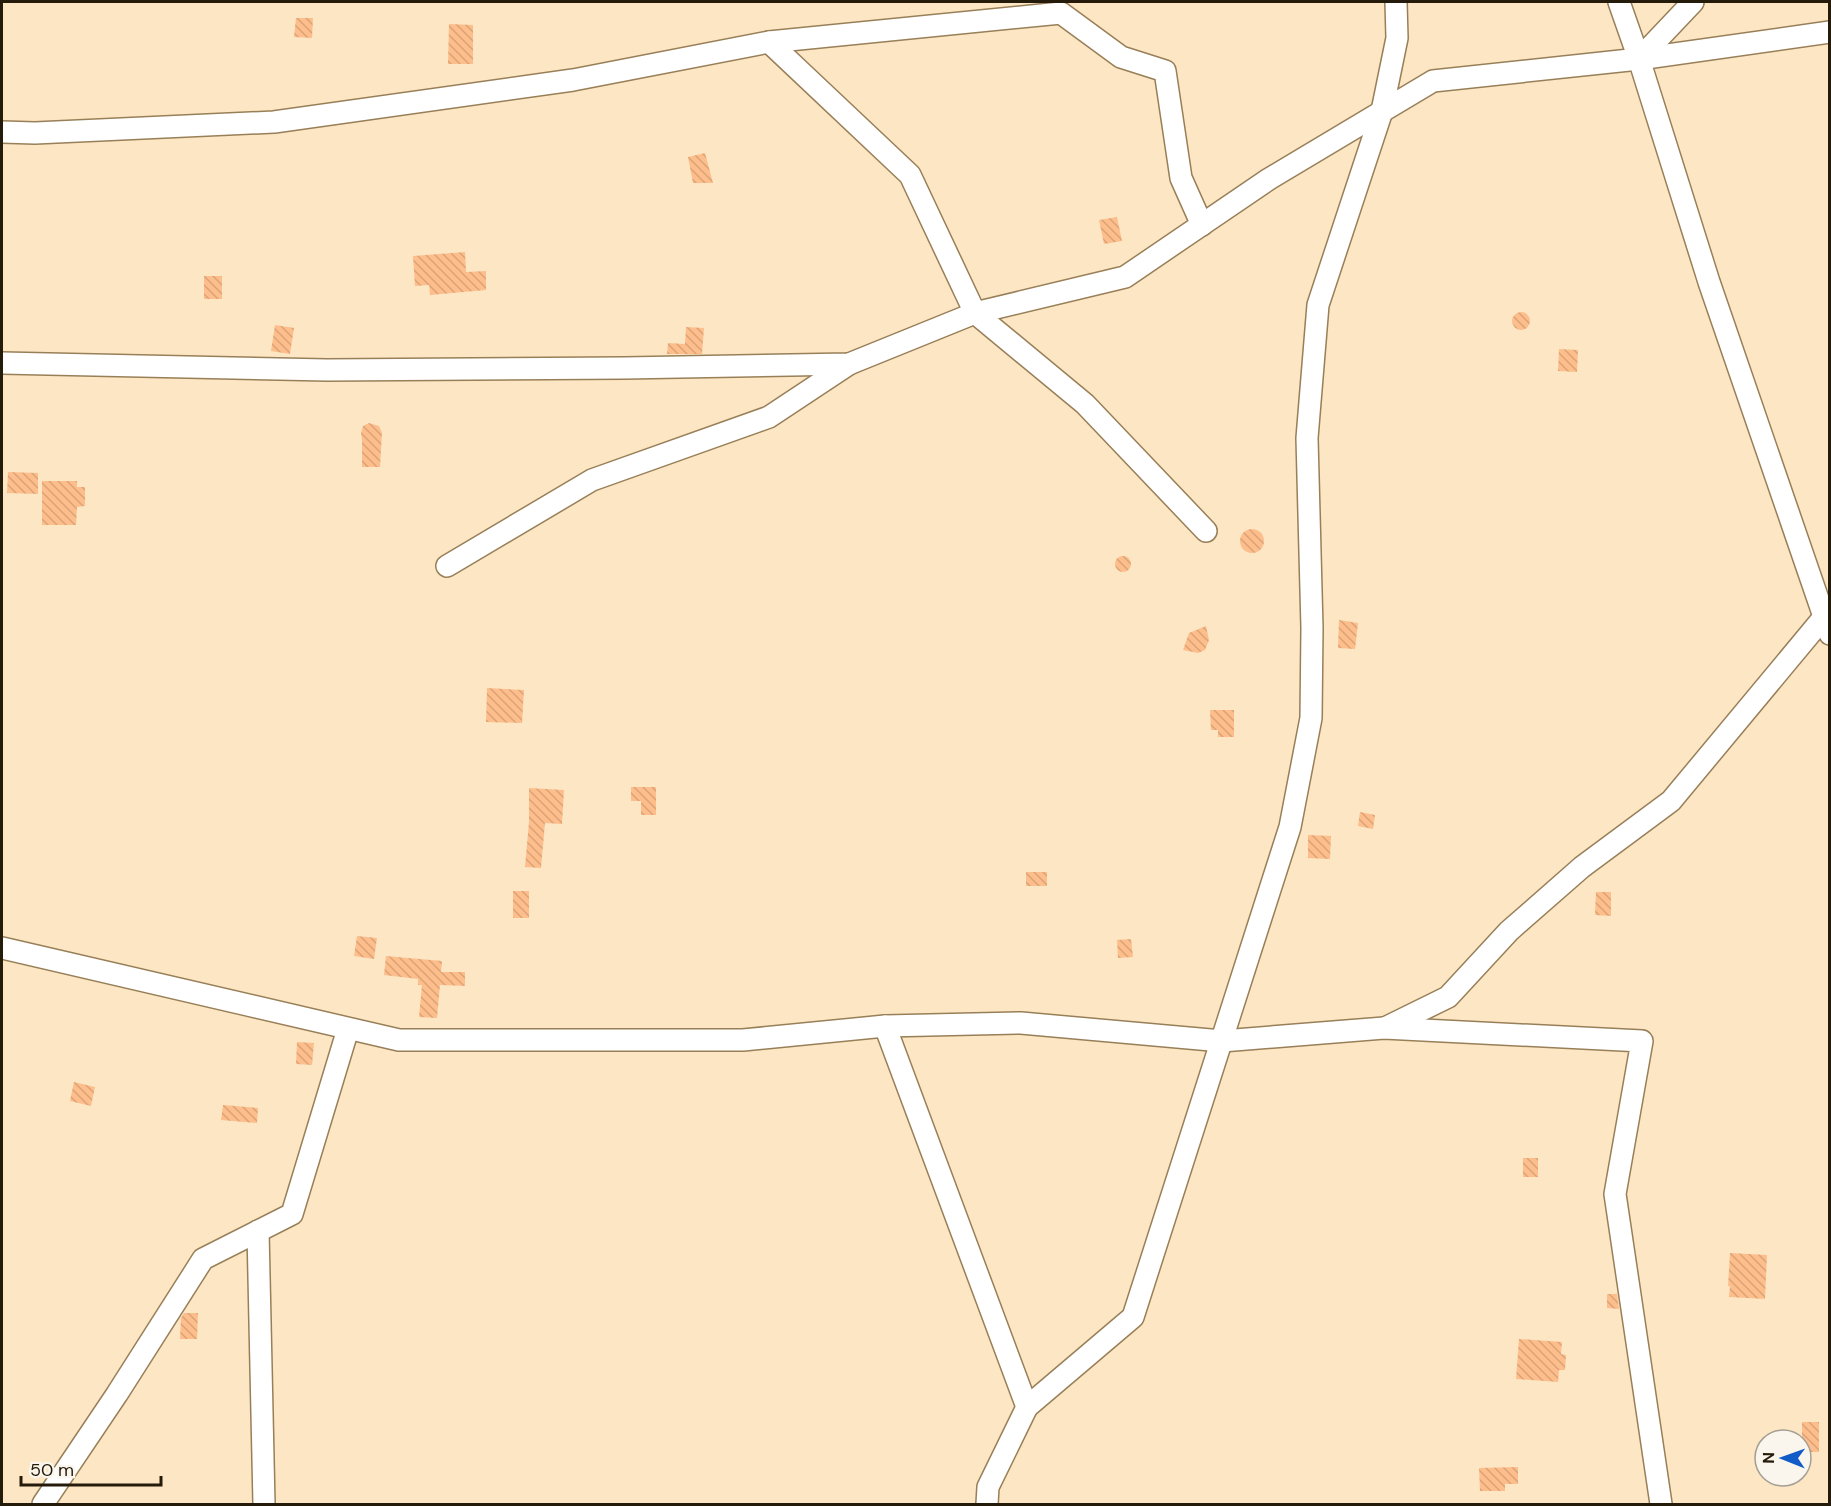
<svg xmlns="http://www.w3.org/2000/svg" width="1831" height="1506" viewBox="0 0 1831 1506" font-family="'DM Sans',sans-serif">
	<defs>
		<pattern id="building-back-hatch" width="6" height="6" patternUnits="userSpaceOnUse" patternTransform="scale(1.5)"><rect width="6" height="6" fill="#febe8c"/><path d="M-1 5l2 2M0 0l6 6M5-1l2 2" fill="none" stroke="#daa377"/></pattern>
	</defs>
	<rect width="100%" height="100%" fill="#fce6c4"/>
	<!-- building -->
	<g fill="url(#building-back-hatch)">
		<path d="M296 18H313L312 38 294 37Z"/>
		<path d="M449 24 473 25V64H448Z"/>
		<path d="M705 153 713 183H693L688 157Z"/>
		<path d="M1117 217 1122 241 1104 244 1099 220Z"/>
		<path d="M465 252 466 272 486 271V290L430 295 429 285 415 286 413 256Z"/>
		<rect x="204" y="276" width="18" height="23"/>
		<circle cx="1521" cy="321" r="9"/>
		<path d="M275 325 294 328 290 354 271 351Z"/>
		<path d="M686 327 704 328 702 354H667L668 343 685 344Z"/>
		<path d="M1559 349 1578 350 1577 372 1558 371Z"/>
		<path d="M369 423 379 426 382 433 380 467H362V440L361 433 363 426Z"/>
		<path d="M8 472 38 473V494L7 493Z"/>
		<path d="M42 481H77V487H85V506L77 507 76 525H42Z"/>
		<circle cx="1252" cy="541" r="12"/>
		<circle cx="1123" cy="564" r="8"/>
		<path d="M1339 620 1358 623 1355 649 1338 648Z"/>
		<path d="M1206 626 1209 640 1205 650 1198 653 1183 650 1189 633Z"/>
		<path d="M487 688 524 690 522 723 486 722Z"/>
		<path d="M1210 710H1234V737H1218V730H1211Z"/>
		<path d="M631 787H656V815H641V801H631Z"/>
		<path d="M529 788 564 790 562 824 545 823 541 868 525 867 529 822Z"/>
		<path d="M1360 812 1375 815 1373 829 1358 826Z"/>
		<path d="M1308 835 1331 836 1330 859 1308 858Z"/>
		<rect x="1026" y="872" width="21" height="14"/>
		<rect x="513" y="891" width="16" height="27"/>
		<path d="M1596 892H1611V916L1595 915Z"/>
		<path d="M357 936 377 938 374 959 354 956Z"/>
		<path d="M1131 939 1133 957 1118 958 1117 940Z"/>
		<path d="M386 956 442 961 441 972H465V986L440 985 437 1018 419 1017 422 985H418V979L384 975Z"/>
		<path d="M297 1042 314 1043 312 1065 296 1064Z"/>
		<path d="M74 1082 95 1087 91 1106 70 1101Z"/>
		<path d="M223 1105 258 1108 257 1123 221 1120Z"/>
		<rect x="1523" y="1158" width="15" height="19"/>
		<path d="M1730 1253 1767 1255 1765 1299 1729 1297 1730 1286H1728Z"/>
		<path d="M1607 1294H1617L1619 1309 1607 1308Z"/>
		<path d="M184 1313H198L197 1339H180L181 1318Z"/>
		<path d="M1519 1339 1562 1342 1561 1354 1566 1355 1565 1370H1559L1558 1382 1516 1379Z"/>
		<rect x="1802" y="1422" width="17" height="30"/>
		<path d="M1518 1467V1484H1505V1491H1480L1479 1468Z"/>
	</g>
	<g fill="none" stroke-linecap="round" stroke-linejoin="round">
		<!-- minor casing -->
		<g stroke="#987f58" stroke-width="24">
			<g id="minor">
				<path d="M1619 2 1639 59 1709 282 1830 634"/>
				<path d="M769 42 910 175 975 313 1085 404 1206 531"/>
				<path d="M1639 59 1693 2"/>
				<path d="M2 132 35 133 274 122 573 80 769 42 1061 13 1121 57 1165 71 1181 178 1202 225"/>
				<path d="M2 363 327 370 625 368 849 364 975 313 1125 277 1269 179 1433 81 1639 59 1830 32"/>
				<path d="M447 566 592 480 769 417 849 364"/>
				<path d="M2 948 399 1040H743L885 1026 1021 1023 1222 1041 1384 1028 1642 1041 1615 1194 1661 1504"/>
				<path d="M885 1026 1027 1407 988 1487 987 1504"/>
				<path d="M1387 1027 1448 997 1509 931 1582 867 1671 801 1824 617"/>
				<path d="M258 1231 264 1504"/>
				<path d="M1027 1407 1133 1317 1290 827 1311 718 1312 628 1307 438 1318 305 1382 111 1397 38 1396 2"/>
				<path d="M43 1504 117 1394 203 1259 292 1214 348 1029"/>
			</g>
		</g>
		<!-- minor -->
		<use href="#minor" stroke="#fff" stroke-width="21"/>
	</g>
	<!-- border -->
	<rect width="1831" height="1506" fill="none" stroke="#251b0b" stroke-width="6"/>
	<!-- north arrow -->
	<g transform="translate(1783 1458) rotate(271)"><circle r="28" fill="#fbf6ed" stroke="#a59e93" stroke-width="1.5"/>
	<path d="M0-4.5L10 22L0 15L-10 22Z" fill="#115cc6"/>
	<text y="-9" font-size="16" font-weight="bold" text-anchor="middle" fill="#251b0b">N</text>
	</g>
	<!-- scale -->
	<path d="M21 1476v9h140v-9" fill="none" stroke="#251b0b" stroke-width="3"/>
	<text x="30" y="1476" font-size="18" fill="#251b0b" stroke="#fbf6ed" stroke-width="4.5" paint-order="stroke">50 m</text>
</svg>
